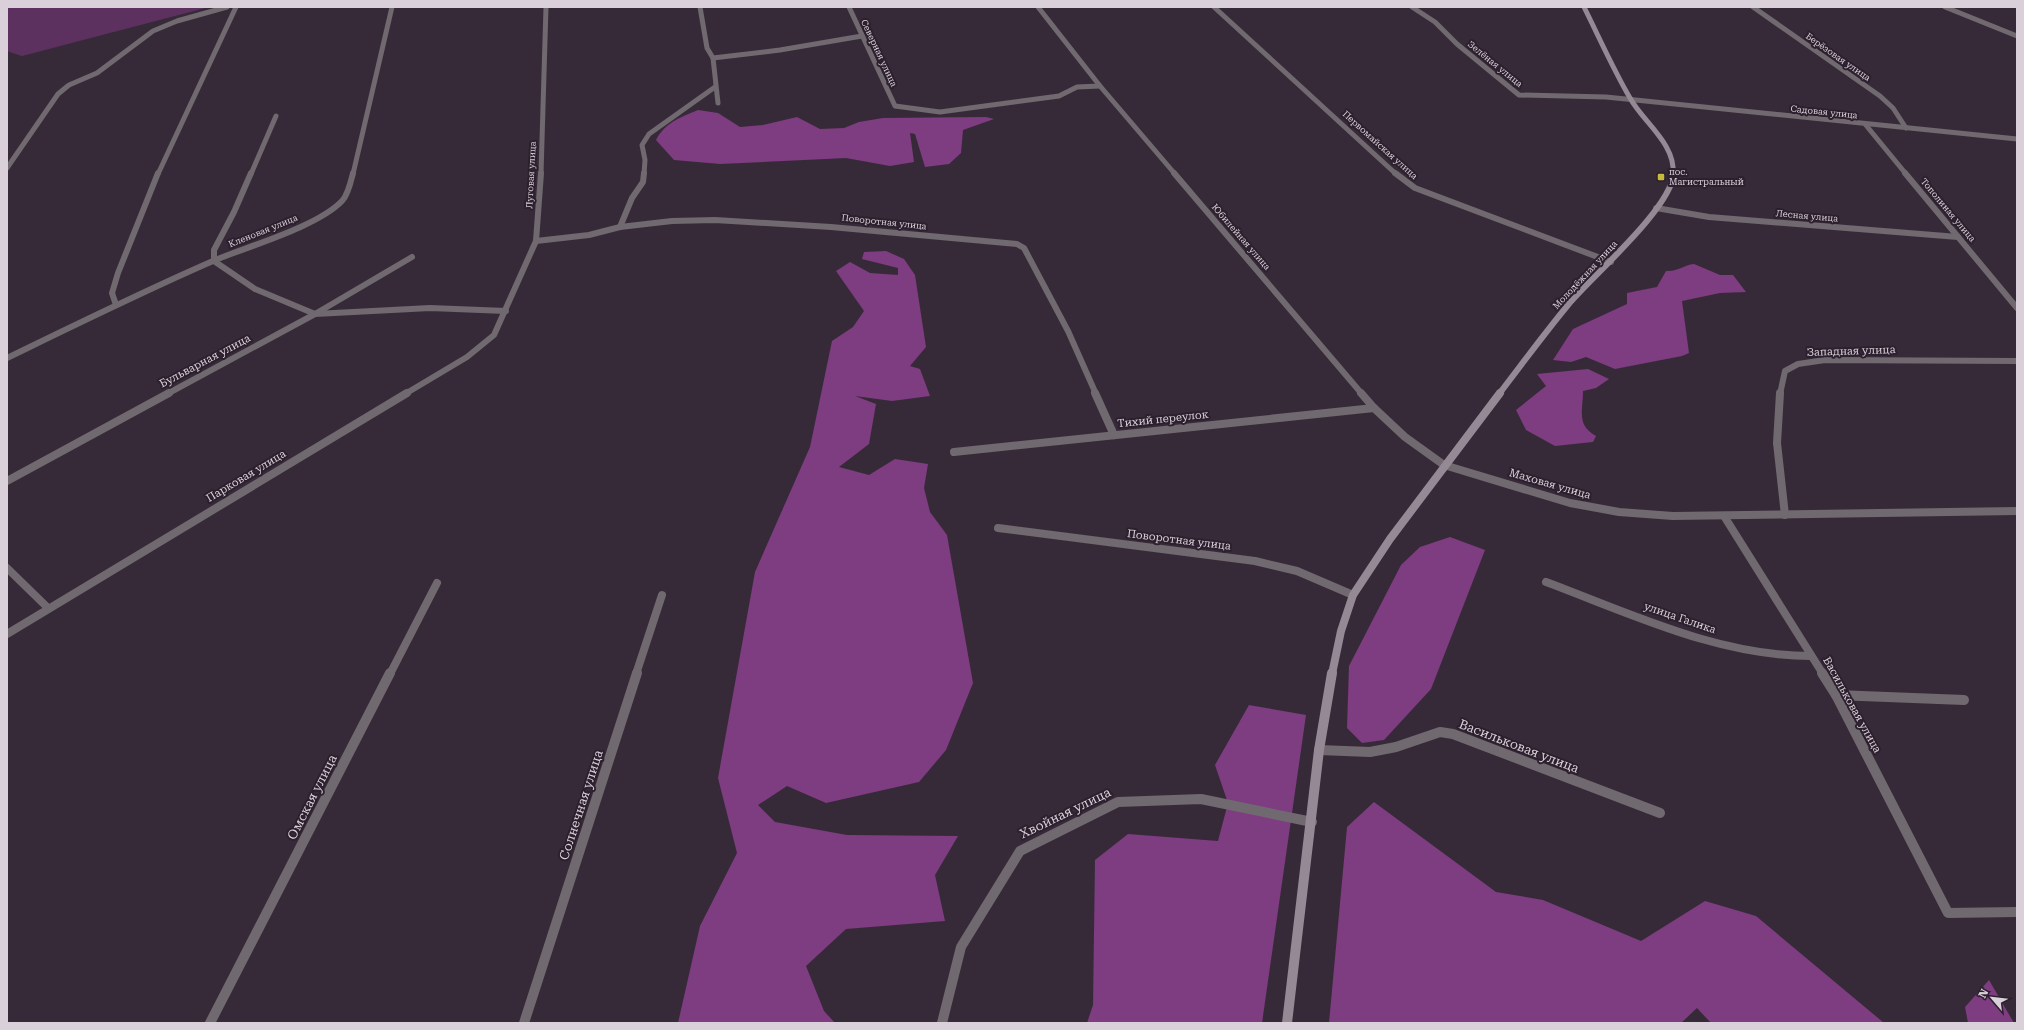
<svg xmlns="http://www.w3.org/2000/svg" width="2024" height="1030" viewBox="0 0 2024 1030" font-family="'Roboto Serif',serif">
	<rect width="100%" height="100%" fill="#372a38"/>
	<!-- green -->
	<path fill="#5d315f" d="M7 7H209L22 56 7 51Z"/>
	<!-- forest -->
	<g fill="#7e3c81">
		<path d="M698 110 718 113 740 127 763 125 797 117 820 129 844 128 859 122 883 118 986 117 994 119 963 130 961 153 949 164 925 167 915 134 910 133 914 162 890 166 846 158 720 164 674 160 656 140C666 122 679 118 698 110Z"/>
		<path d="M886 251 904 259 915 275 926 347 910 366 920 369 930 396 892 401 855 396 876 404 869 444 839 467 869 475 895 459 928 464 924 488 930 512 947 535 973 683 946 750 919 782 826 803 787 786 758 805 775 822 847 835 958 836 935 875 945 921 846 929 806 966 824 1011 835 1023H678L700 926 737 853 718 778 755 572 810 447 832 341 853 327 864 311 836 271 850 262 870 273 898 275V268L862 259 864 252Z"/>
		<path d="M1694 264 1720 275H1733L1746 292 1720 293 1682 301 1689 353 1682 356 1615 369 1586 357 1571 362 1553 360 1573 329 1627 304V293L1657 287 1666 271C1678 272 1683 265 1694 264Z"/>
		<path d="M1588 369 1609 379 1596 388 1583 391C1583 411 1576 425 1596 436L1593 442 1555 446 1526 430 1516 410 1546 386 1537 374Z"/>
		<path d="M1450 537 1485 550 1431 689 1384 740 1362 743 1347 728 1349 666 1401 565 1420 547Z"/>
		<path d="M1249 705 1306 715 1262 1023H1087L1093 1005 1095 860 1128 834 1218 841 1228 803 1215 765Z"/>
		<path d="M1374 802 1496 892 1543 900 1641 941 1705 901 1756 916 1884 1023H1711L1697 1008 1681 1023H1329L1347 827Z"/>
		<path d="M1989 980 2014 1023H1968L1965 1007Z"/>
	</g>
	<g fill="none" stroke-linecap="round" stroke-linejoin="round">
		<!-- street-far3 -->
		<g stroke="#706970" stroke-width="5">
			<path d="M700 7 707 48 713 58 718 103"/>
			<path d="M849 7 895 106 940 112 1059 96 1077 87 1100 86"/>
			<path d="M1038 7 1100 86 1175 174"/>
			<path d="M1214 7 1396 174"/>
			<path d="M1412 7 1435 22 1457 44 1519 95 1606 97 2017 139"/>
			<path d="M1753 7 1880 96 1893 108 1906 128"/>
			<path d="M1945 7 2017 36"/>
			<path d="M713 58 780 50 862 36"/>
			<path d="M1865 124 1906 174"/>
			<path d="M7 168 58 94 69 85 97 73 153 31 177 21 227 7"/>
			<path d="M158 174 236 7"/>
			<path d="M251 174 276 116"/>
			<path d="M353 174 392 7"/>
			<path d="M541 174 546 7"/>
			<path d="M644 174 645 160 642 145 649 134 715 87"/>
		</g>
		<!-- street-far2 -->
		<g stroke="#706970" stroke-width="6">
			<path d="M251 173 234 212 214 250V261L255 289 315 314 430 308 506 311"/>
			<path d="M1174 173 1362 394"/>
			<path d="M1395 173 1415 188 1611 262"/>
			<path d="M1905 173 2017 308"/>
			<path d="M1656 208 1709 217 1958 237"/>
			<path d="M620 227 632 198 643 182 644 173"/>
			<path d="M536 241 589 235 620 227 672 221 715 220 831 227 1017 244 1024 248 1068 331 1096 394"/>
			<path d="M116 305 112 293 118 273 158 173"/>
			<path d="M7 358C75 325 144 291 213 261 248 246 317 227 342 201 348 195 351 181 353 173"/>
			<path d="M167 394 315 314 412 257"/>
			<path d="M405 394 467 357 494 335 536 241 541 173"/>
			<path d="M1780 394 1785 371 1798 364 1825 360 2017 361"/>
		</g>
		<!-- street-far1 -->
		<g stroke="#706970" stroke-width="8">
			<path d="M1095 393 1114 435"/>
			<path d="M1361 393 1374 408 1405 437 1444 465 1570 503 1619 512 1673 516 2017 511"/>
			<path d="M1780 393 1777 443 1785 515"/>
			<path d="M954 452 1374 408"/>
			<path d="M7 481 169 393"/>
			<path d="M1724 516 1823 674"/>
			<path d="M998 528 1255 561 1297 571 1353 595"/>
			<path d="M7 568 48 608"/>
			<path d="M1546 582C1632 614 1718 656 1811 656"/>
			<path d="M7 634 407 393"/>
			<path d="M390 674 437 583"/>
			<path d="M636 674 662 595"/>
		</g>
		<!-- street -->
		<g stroke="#706970" stroke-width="10">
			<path d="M1822 673 1836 695 1948 913 2017 912"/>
			<path d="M1836 695 1964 700"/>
			<path d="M1319 750 1370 752 1396 747 1440 732 1453 734 1660 813"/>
			<path d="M210 1023 390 673"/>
			<path d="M524 1023 637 673"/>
			<path d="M942 1023 961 947 1020 851 1118 802 1201 799 1312 822"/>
		</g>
		<!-- secondary-far3 -->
		<path stroke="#948995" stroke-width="5" d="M1584 7C1599 37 1613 69 1630 98 1643 122 1676 144 1673 174"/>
		<!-- secondary-far2 -->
		<path stroke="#948995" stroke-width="6" d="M1499 394C1522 364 1544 334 1568 305 1593 275 1670 210 1674 173"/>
		<!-- secondary-far1 -->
		<path stroke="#948995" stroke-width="8" d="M1332 674 1341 631 1353 595 1390 539 1500 393"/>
		<!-- secondary -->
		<path stroke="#948995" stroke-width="10" d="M1287 1023 1319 750 1332 673"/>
	</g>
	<!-- markers -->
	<rect fill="#c8bb3b" stroke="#2d202e" stroke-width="1.5" x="1657" y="173" width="8" height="8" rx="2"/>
	<g text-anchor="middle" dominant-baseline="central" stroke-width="4" stroke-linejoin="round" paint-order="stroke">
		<!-- far-street labels -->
		<g font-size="9" fill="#d9d0d9" stroke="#2d202e">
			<text transform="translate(879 53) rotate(65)">Северная улица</text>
			<text transform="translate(1838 57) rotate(35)">Берёзовая улица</text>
			<text transform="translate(1495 64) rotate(39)">Зелёная улица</text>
			<text transform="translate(1824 112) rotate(6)">Садовая улица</text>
			<text transform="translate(1380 145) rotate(42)">Первомайская улица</text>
			<text transform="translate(531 175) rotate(-87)">Луговая улица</text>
			<text transform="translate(1948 210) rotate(50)">Тополиная улица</text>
			<text transform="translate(1807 216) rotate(5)">Лесная улица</text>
			<text transform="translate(884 222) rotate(6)">Поворотная улица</text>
			<text transform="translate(263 231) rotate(-22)">Кленовая улица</text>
			<text transform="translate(1241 237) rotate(49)">Юбилейная улица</text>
			<text transform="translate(1585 275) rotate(-47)">Молодёжная улица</text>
		</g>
		<!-- far-poi labels -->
		<g font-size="9" fill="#d9d0d9" stroke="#2d202e" text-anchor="start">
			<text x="1669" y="172">пос.<tspan x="1669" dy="10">Магистральный</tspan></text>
		</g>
		<!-- street labels -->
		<g font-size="11" fill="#d9d0d9" stroke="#2d202e">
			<text transform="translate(1851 351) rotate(-2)">Западная улица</text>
			<text transform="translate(205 361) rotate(-28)">Бульварная улица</text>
			<text transform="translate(1163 419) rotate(-6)">Тихий переулок</text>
			<text transform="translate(246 476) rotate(-31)">Парковая улица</text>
			<text transform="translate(1550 484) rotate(16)">Маховая улица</text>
			<text transform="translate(1179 540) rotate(7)">Поворотная улица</text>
			<text transform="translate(1680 618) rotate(19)">улица Галика</text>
			<text transform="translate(1852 705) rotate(61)">Васильковая улица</text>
		</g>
		<!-- near-street labels -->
		<g font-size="13" fill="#d9d0d9" stroke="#2d202e">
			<text transform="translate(1519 746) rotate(21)">Васильковая улица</text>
			<text transform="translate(312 797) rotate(-63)">Омская улица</text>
			<text transform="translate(581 805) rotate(-72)">Солнечная улица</text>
			<text transform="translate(1065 813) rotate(-26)">Хвойная улица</text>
		</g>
	</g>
	<!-- border -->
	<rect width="2024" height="1030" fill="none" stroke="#d9d0d9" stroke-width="16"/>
	<!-- north arrow -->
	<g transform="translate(1992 998) rotate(298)" stroke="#2d202e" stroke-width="3" paint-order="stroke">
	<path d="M0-3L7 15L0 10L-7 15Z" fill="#d9d0d9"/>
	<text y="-6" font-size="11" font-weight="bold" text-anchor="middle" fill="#d9d0d9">N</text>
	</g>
</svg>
